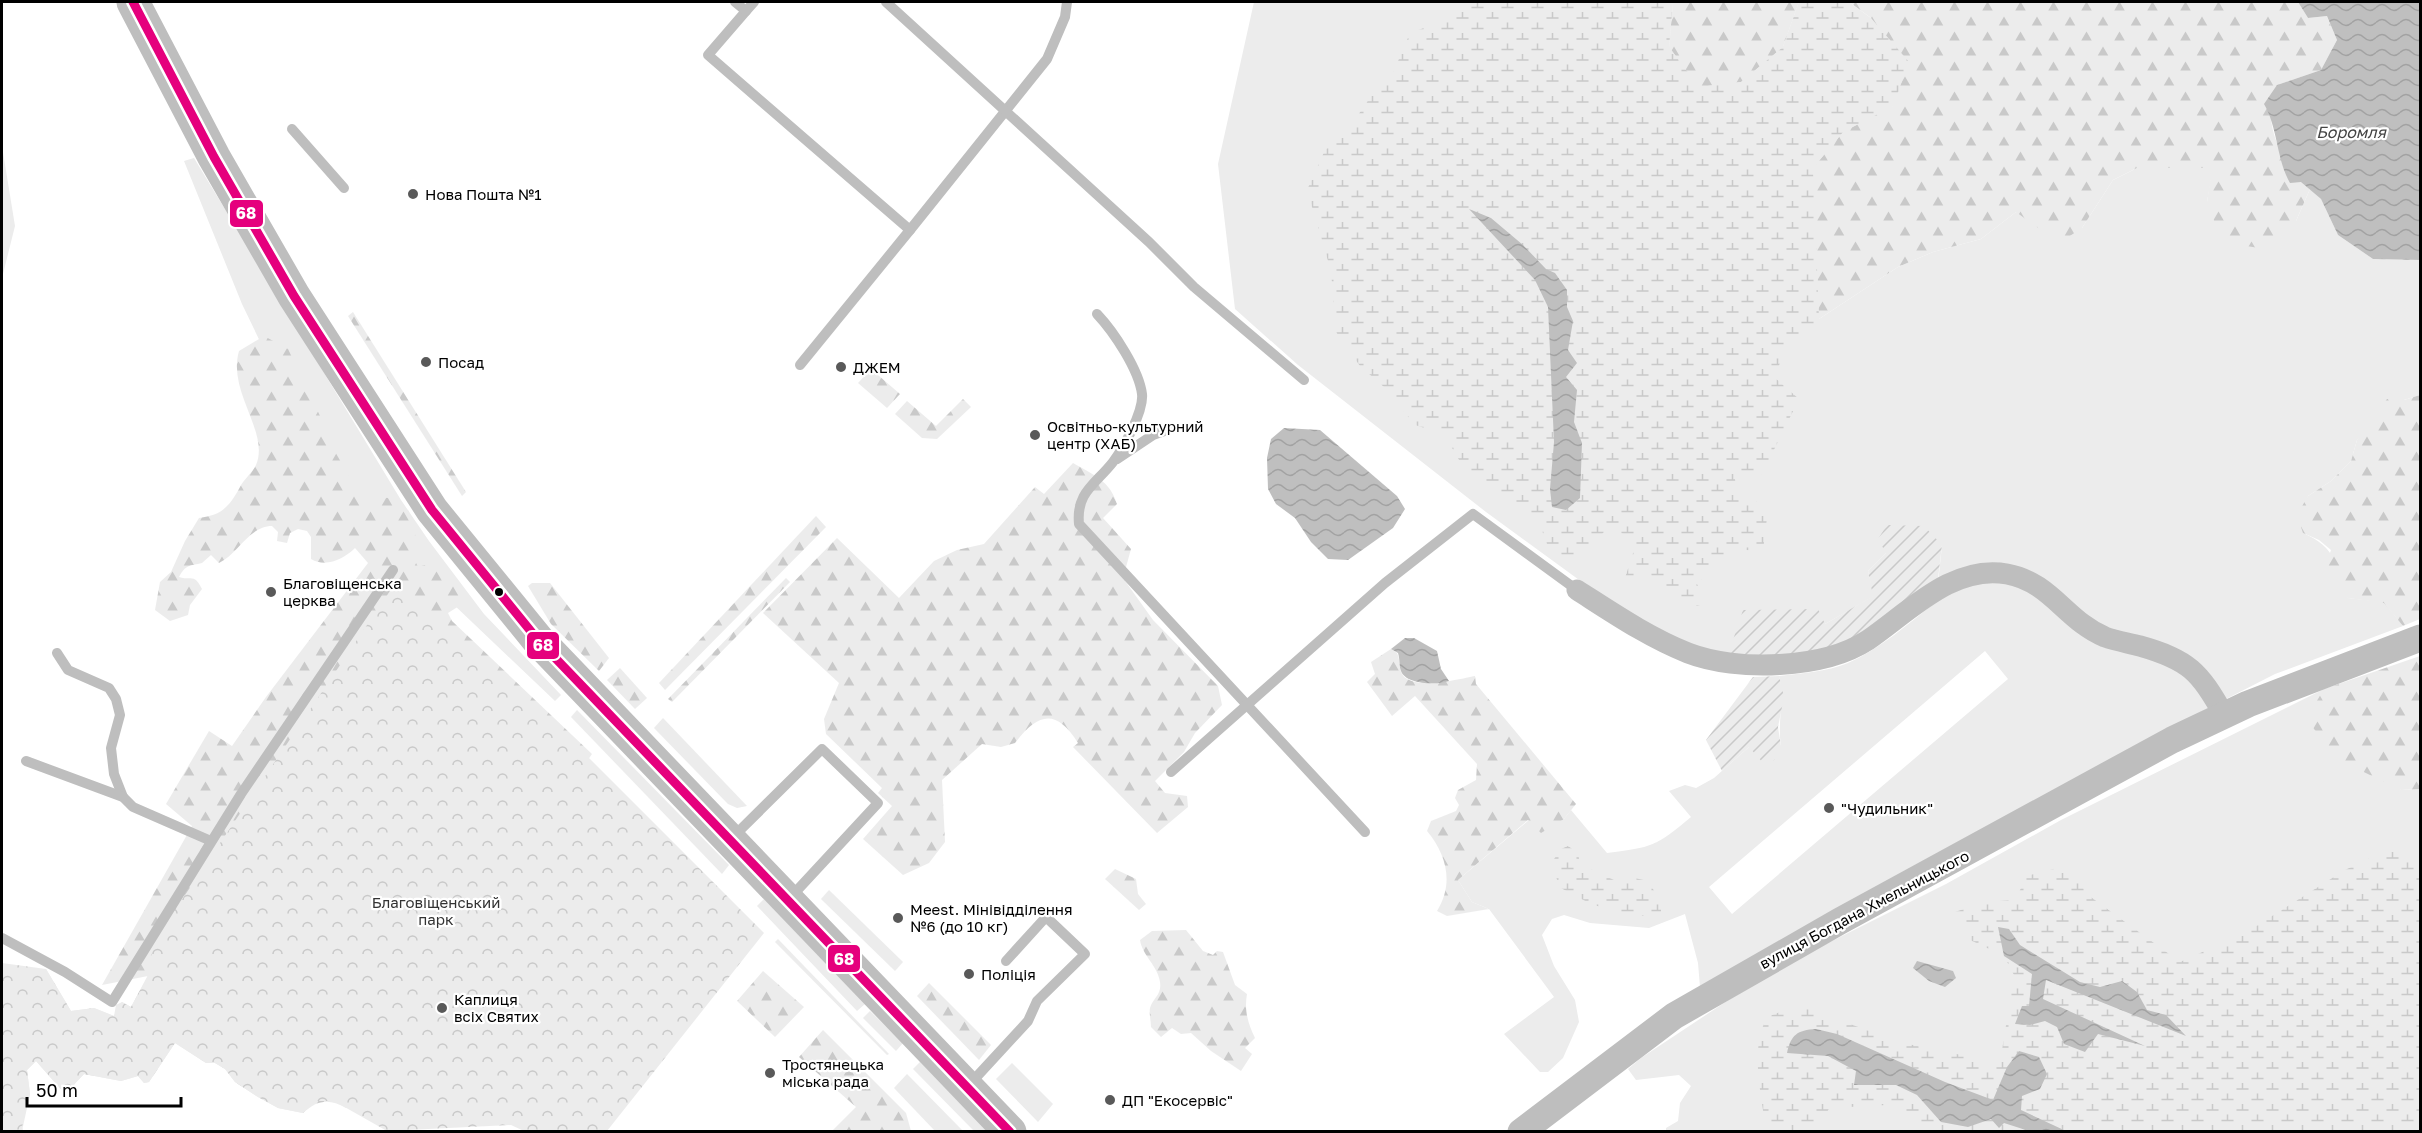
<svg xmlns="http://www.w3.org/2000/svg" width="2422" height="1133" viewBox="0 0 2422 1133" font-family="'Golos Text',sans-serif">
	<defs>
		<pattern id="forest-firs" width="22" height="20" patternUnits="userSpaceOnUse" patternTransform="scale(1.5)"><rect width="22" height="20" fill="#ececec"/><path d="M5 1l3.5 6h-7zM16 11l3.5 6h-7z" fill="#c9c9c9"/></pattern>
		<pattern id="wetland-marsh" width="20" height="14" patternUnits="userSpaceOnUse" patternTransform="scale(1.5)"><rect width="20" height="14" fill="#ececec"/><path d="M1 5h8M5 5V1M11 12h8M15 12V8" fill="none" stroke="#c9c9c9"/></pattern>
		<pattern id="park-crowns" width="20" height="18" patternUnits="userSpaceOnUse" patternTransform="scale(1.5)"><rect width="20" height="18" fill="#ececec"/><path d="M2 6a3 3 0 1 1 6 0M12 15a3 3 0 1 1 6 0" fill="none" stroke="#c9c9c9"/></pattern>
		<pattern id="garden-furrows" width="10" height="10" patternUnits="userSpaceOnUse" patternTransform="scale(1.5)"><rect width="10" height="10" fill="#ececec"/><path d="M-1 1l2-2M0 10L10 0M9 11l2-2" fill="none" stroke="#c9c9c9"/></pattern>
		<pattern id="water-waves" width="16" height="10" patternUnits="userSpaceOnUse" patternTransform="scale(1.5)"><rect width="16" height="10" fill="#bfbfbf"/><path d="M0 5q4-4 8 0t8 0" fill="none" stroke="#a2a2a2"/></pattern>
	</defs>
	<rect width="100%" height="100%" fill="#fff"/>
	<!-- grass -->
	<g fill="#ececec" fill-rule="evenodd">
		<path d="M1254 2H1673L1669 47H1783L1799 2H1849L1893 106 1819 319 1898 267 1933 252 1981 239 2016 212 2082 228 2113 180 2137 168H2213L2207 202 2296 221 2310 189 2321 199 2338 235 2373 259 2420 260V395L2404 400 2357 440 2351 461 2331 481 2308 496 2303 533C2336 547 2337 566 2348 598L2384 602 2403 626 2275 674 2183 721 1700 987 1698 963 1685 914 1649 928 1590 923 1564 915 1552 919 1542 935 1554 966 1575 1000 1579 1022 1563 1058 1548 1072H1540L1504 1034 1554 997 1489 909 1472 902 1458 880 1529 820 1564 819 1571 810 1607 853C1653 847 1655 847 1691 817L1669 791 1685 785 1696 788 1714 778 1749 747 1781 746C1777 720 1785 703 1779 676 1802 673 1826 672 1848 663 1880 649 1909 623 1936 602L1942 545 1886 553 1868 571 1874 596 1825 624 1728 655 1691 645 1664 632 1597 593 1486 512 1298 365 1235 309 1218 164ZM1985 651 2008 679 1732 914 1709 887Z"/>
		<path d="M2 146 15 226 2 278Z"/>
		<path d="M194 158 401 500 429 541 484 614 561 695 555 701 452 603 413 570 293 410 242 304 184 161Z"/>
		<path d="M2324 689 2401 790 2420 789V1131H1666V1128L1678 1121 1680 1103 1691 1086 1679 1075 1636 1080 1628 1069 1641 1058 1730 999 1820 947 1946 884 2061 820Z"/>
		<path d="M577 710 729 865 722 874 571 717Z"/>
		<path d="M663 718 747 806 737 808 728 804 654 728Z"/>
		<path d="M829 890 903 962 895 971 821 899Z"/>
		<path d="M764 899 865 1004 857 1011 757 906Z"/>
		<path d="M778 939 889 1054 887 1055 775 942Z"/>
		<path d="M870 1011 903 1043 896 1051 863 1018Z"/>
		<path d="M920 1062 987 1131H974L913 1069Z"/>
		<path d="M1012 1063 1053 1104 1038 1122 996 1079Z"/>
		<path d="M907 1074 963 1131H935L894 1088Z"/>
	</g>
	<!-- forest -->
	<g fill="url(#forest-firs)">
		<path d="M1673 2H1799L1783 47 1741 82 1699 87 1669 47Z"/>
		<path d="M1849 2H2298L2308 18 2327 16 2337 40 2321 70 2277 85C2275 95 2270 107 2271 117 2272 142 2291 175 2310 189L2296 221 2265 249 2222 242 2207 202 2212 168H2137L2113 180 2082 228 2059 243 2016 212 1981 239 1933 252 1898 267 1819 319 1813 168 1843 132 1893 106 1871 18Z"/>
		<path d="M353 312 466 492 462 496 348 316Z"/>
		<path d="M264 336 288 349 321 418 330 443 357 490 369 497 390 498 409 511C410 520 413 526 415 534 418 546 410 552 418 567L435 562 467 601 448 613 452 621 592 754 346 1108C329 1098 317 1100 303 1113L278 1108 258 1097 235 1082 225 1069 215 1063H206L175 1043 149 1082 144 1083 138 1076 121 1081 84 1074 65 1094 36 1061 27 1070 30 1094 22 1131H2V966L7 969H46L71 1011 94 1008 114 1016 122 1002 131 1007 148 976 102 985 192 826 166 804 209 731 232 746 266 697 368 563 355 548C344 559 326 568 311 559V537L307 531 298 529 290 533 287 543 277 541 278 532 272 526C249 526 238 554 219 563L211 555 202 563C190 566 186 564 179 577 191 581 194 573 202 589L190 605 188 615 170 621 155 610 160 582 171 572 185 541 199 518C222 515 229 507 240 487 244 479 252 473 256 465 270 432 227 392 239 351Z"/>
		<path d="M871 369 900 394 887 408 858 383Z"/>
		<path d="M2420 395V619L2403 626 2384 603 2348 598 2323 574 2331 550 2319 540 2303 533 2297 515 2308 496 2331 481 2351 461 2357 440 2387 399 2404 400Z"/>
		<path d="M963 399 971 407 937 439 922 438 895 414 907 401 936 426Z"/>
		<path d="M1073 463C1094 475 1110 481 1117 504L1103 518 1131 549 1123 578 1153 620 1218 686 1222 705 1195 733 1184 752 1155 781 1165 793 1187 796 1188 807 1157 833 1073 747 1078 743C1056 708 1038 713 1015 743L1001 747 982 744 942 780 945 842 929 863 903 875 863 839 892 806 878 793 882 788 826 734 824 719 839 683 763 613 837 538 899 598 934 561 957 550 984 544 1035 487 1044 494Z"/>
		<path d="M816 516 826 527 665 690 659 683Z"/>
		<path d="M786 578 790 582 672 702 668 699Z"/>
		<path d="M532 583H550L609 658 599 671 551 624 528 586Z"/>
		<path d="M1391 649 1397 653C1400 659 1399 666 1401 672 1408 692 1460 679 1475 676L1476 684 1576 804 1564 819 1541 833 1528 820 1458 880 1472 902 1489 909 1447 916 1437 911C1454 884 1447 855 1427 831L1431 821 1456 811 1459 805 1455 798 1458 790 1476 780 1477 764 1415 696 1392 716 1367 682 1375 674 1371 662Z"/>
		<path d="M2420 656V789L2401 790 2339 760 2306 719 2324 689Z"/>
		<path d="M620 668 647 698 635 709 607 680Z"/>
		<path d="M1115 869 1136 879 1138 894 1146 904 1139 910 1105 879Z"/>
		<path d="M1186 930 1203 951 1213 955 1217 951 1223 952 1235 985 1247 994C1244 1010 1248 1024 1255 1038L1245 1048 1252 1054 1241 1071 1211 1051 1191 1033 1181 1034 1172 1028 1161 1037 1151 1027C1151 1022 1149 1013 1150 1008 1153 998 1162 995 1160 982 1158 966 1142 955 1140 940L1152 931Z"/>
		<path d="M763 971 804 1007 775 1037 737 1001Z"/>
		<path d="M929 983 991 1045 979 1060 917 996Z"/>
		<path d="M823 1030 906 1113 911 1131H832L856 1107 799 1057Z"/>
	</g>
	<!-- wetland -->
	<g fill="url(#wetland-marsh)">
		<path d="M1468 2H1673L1669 47 1699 87 1741 82 1783 47 1799 2H1849L1871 18 1909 62 1893 106 1843 132 1813 168 1819 319 1786 349 1774 377 1799 399 1762 474 1735 479 1736 489 1768 509 1763 551 1730 549 1697 584 1700 590V605L1686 608 1670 594 1660 578 1644 574 1625 578 1635 547 1624 534 1607 530 1593 541 1576 563 1548 547 1539 522 1520 513 1462 465 1444 434 1415 425 1384 387 1360 366 1336 332 1331 271 1307 190 1325 150 1349 128 1374 92 1393 73 1410 33 1457 16Z"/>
		<path d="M1568 846 1578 853 1580 864 1616 881 1630 877 1648 881 1661 902V923L1634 912 1620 913 1591 904 1559 887 1552 862 1561 849Z"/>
		<path d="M2391 848 2420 864V1131H1922L1887 1105 1849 1107 1835 1103 1821 1118 1817 1131H1766C1762 1095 1749 1051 1767 1017L1785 1010 1808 1009 1903 1043 2000 1063 2014 975 2004 956 1968 939 1955 912 1984 902 2015 900 2027 876 2068 865 2088 895 2180 962 2245 933 2345 870Z"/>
	</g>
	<!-- park -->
	<path fill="url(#park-crowns)" d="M396 582 576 745 764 933 607 1131H524L511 1125 387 1131 334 1101H316L303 1113 278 1108 258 1097 235 1082 225 1069 215 1063H206L175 1043 149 1082 144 1083 138 1076 121 1081 84 1074 65 1094 36 1061 27 1070 30 1094 21 1131 2 1132V963L46 969 71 1011 94 1008 114 1016 116 1005 122 1002 131 1007 148 975 154 941Z"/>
	<!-- garden -->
	<g fill="url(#garden-furrows)">
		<path d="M1887 525 1924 526 1942 545 1938 579C1908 602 1878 628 1843 644 1812 658 1761 655 1728 655L1743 610 1818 609 1825 624 1873 596 1868 571 1886 553 1878 539Z"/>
		<path d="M1779 676 1784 697 1778 727 1781 746 1774 760 1764 764 1749 747 1722 771 1706 740 1753 677Z"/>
	</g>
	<!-- water -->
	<g fill="url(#water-waves)">
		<path d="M2298 2H2420V260L2373 259 2338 235 2321 199 2301 182 2290 183C2276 158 2278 128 2264 104L2277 85 2321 70 2337 40 2327 16 2308 18Z"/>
		<path d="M1469 209 1491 218 1523 245 1546 269 1555 273 1567 290V307L1573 321 1568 350 1577 363 1566 377 1577 390 1574 422 1582 443 1580 498 1566 510 1552 507 1550 489 1554 442 1548 307 1535 280Z"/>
		<path d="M1284 428 1320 430 1397 496 1405 509 1393 528 1348 560 1328 559 1311 542 1295 518 1276 504 1268 489 1267 458 1271 439Z"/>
		<path d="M1405 638H1414L1437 651 1441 669 1449 681C1438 685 1406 685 1401 671 1399 666 1400 659 1398 653L1391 649Z"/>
		<path d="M1998 927 2009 929 2020 945 2080 982 2100 987 2122 981 2137 992 2147 1010 2166 1015 2186 1036 2046 980 2043 999 2145 1046 2098 1034 2085 1052 2064 1044 2057 1027 2045 1021 2030 1025 2015 1024 2022 1006H2029L2032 974 2004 956Z"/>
		<path d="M1917 961 1953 971 1956 978 1945 987 1929 981 1913 968Z"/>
		<path d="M1816 1029 1837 1034 1945 1082 1993 1100 2007 1067 2019 1051 2039 1057 2047 1074 2040 1089 2022 1096 2021 1110 2066 1131H2029L2004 1123 1999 1128 1991 1119 1968 1127 1941 1122 1917 1095 1896 1085H1854L1856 1071 1828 1056 1787 1053C1791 1035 1797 1030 1816 1029Z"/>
	</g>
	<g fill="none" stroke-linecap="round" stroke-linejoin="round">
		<!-- service -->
		<g stroke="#bebebe" stroke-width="10">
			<path d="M735 2 746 11 708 55 910 230 1047 59 1065 17 1067 2"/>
			<path d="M886 2 1149 242 1194 287 1304 380"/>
			<path d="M746 11 754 2"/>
			<path d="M292 129 344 188"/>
			<path d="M1097 314C1114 332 1139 370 1142 394 1144 411 1123 449 1113 462 1095 485 1076 492 1079 524L1365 832"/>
			<path d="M800 365 910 230"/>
			<path d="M1117 459 1153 435 1170 429"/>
			<path d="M57 653 68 670 109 688 116 699 120 715 111 748 114 774 123 797"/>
			<path d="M26 761 123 797 133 807 211 841"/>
			<path d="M1171 772 1385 583 1473 514 1577 590"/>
			<path d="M732 838 822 749 878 803 789 899"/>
			<path d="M2 938 65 972 112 1002 241 794 393 570"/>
			<path d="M969 1085 1028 1021 1037 1001 1085 954 1046 917 1006 961"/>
		</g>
		<!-- minor -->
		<path stroke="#bebebe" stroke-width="21" d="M1577 590C1613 613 1648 637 1688 653 1737 672 1824 669 1868 640 1909 612 1953 564 2007 574 2051 582 2066 621 2105 637 2116 641 2129 643 2140 646 2189 660 2199 671 2224 715"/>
		<!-- tertiary -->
		<path stroke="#bebebe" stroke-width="27" d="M1521 1132 1674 1016 1840 921 2172 740 2248 704 2420 638"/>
		<!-- primary -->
		<path stroke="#bebebe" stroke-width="33" d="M133 2 214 157 294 296 432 510 538 640 1010 1132"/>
		<!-- bus-1 casing -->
		<g stroke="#fff" stroke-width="14">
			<path id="bus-1" d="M133 2 214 157 294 296 432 510 538 640 1010 1132"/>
		</g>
		<!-- bus-1 -->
		<use href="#bus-1" stroke="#e5007d" stroke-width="9"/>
	</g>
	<!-- markers -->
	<g fill="#595959" stroke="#fff" stroke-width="2">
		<circle cx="413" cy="194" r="6"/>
		<circle cx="426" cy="362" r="6"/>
		<circle cx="841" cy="367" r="6"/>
		<circle cx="1035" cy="435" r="6"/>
		<circle cx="271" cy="592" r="6"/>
		<circle cx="1829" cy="808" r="6"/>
		<circle cx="898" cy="918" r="6"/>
		<circle cx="969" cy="974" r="6"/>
		<circle cx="442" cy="1008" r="6"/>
		<circle cx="770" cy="1073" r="6"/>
		<circle cx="1110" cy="1100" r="6"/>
	</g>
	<circle fill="#000" stroke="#fff" stroke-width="2" cx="499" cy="592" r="5"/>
	<g text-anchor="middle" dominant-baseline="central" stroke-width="4.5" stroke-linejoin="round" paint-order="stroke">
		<!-- poi labels -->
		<g font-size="15" fill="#000" stroke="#fff" text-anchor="start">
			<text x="425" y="194">Нова Пошта №1</text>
			<text x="438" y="362">Посад</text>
			<text x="853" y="367">ДЖЕМ</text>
			<text x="1047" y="426">Освітньо-культурний<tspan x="1047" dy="17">центр (ХАБ)</tspan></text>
			<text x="283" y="583">Благовіщенська<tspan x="283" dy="17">церква</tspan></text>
			<text x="1841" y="808">"Чудильник"</text>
			<text x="910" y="909">Meest. Мінівідділення<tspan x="910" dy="17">№6 (до 10 кг)</tspan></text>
			<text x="981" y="974">Поліція</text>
			<text x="454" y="999">Каплиця<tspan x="454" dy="17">всіх Святих</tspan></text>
			<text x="782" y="1064">Тростянецька<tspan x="782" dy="17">міська рада</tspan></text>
			<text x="1122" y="1100">ДП "Екосервіс"</text>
		</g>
		<!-- park labels -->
		<g font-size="15" fill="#333" stroke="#fff">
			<text x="436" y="902">Благовіщенський<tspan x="436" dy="17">парк</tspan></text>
		</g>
		<!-- street labels -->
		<g font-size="15" fill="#000" stroke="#fff">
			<text transform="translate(1864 909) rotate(-28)">вулиця Богдана Хмельницького</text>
		</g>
		<!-- water labels -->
		<g font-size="16" font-style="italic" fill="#444" stroke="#fff">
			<text x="2351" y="132">Боромля</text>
		</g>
	</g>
	<g stroke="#fff" stroke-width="2">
		<rect x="229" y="199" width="35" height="29" rx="6" fill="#e5007d"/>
		<rect x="526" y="631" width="34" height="29" rx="6" fill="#e5007d"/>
		<rect x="827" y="944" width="34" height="29" rx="6" fill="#e5007d"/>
	</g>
	<g font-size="16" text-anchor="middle" font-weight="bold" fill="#fff">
		<text x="246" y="219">68</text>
		<text x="543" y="651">68</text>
		<text x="844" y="965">68</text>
	</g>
	<!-- border -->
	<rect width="2422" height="1133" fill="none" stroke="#000000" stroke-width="6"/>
	<!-- scale -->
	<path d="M27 1097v9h154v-9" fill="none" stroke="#000000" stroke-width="3"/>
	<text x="36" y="1097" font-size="18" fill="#000000" stroke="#ffffff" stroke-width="4.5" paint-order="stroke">50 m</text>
</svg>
